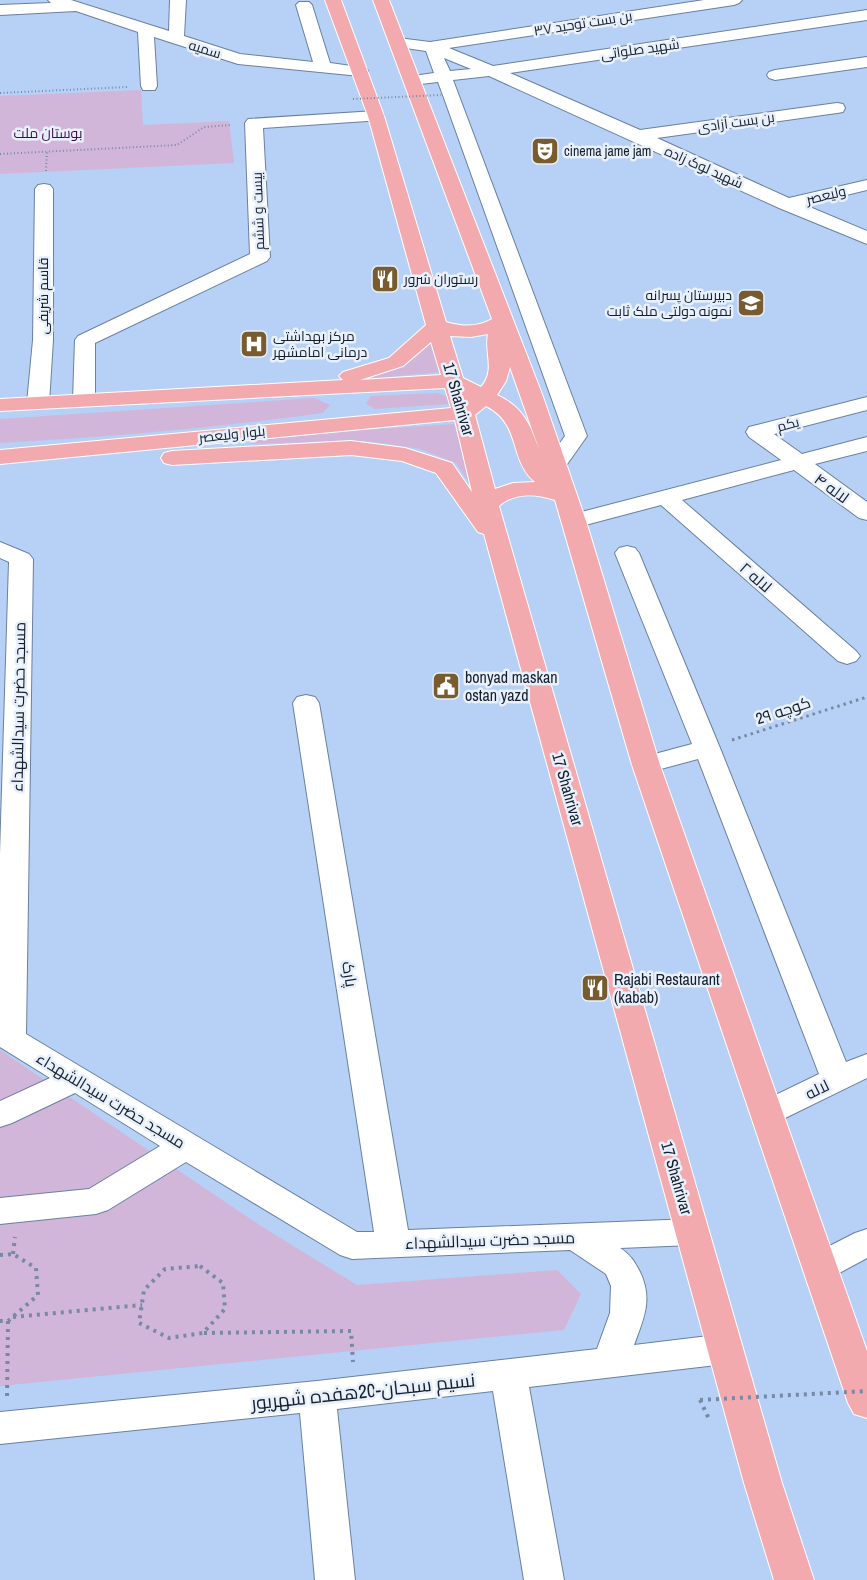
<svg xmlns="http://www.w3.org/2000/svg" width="867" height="1580" viewBox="0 0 867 1580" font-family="'Archivo Narrow',Cairo,sans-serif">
	<rect width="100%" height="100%" fill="#b7d0f5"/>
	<!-- green -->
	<g fill="#d1b6da">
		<path d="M141 90 143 125 229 121 234 163 0 174V96Z"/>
		<path d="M430 337 439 372 349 381 409 361Z"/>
		<path d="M437 393 449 397V404L375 409 366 404 371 396Z"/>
		<path d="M314 398 330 405 323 413C216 428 108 437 0 443V419Z"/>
		<path d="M454 424 474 490 456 463 420 449 366 441 249 444 252 439 258 437Z"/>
		<path d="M0 1050 261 1226 357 1285 557 1270 581 1294 564 1330 0 1386Z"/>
	</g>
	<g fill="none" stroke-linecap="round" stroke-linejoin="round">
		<!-- minor casing -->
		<g stroke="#6980a1" stroke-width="2">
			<g id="minor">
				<path d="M48 0H71L169 31 170 0H186L184 36 240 54 313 62 296 5 299 2H309L312 5 330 63 366 68 368 71 366 74 360 76 238 64 154 37 157 86 155 90H143L141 86 138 32 76 11 0 15V5L51 3Z"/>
				<path d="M704 0H742L739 3 734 5 449 48 493 66 867 10V20L510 73 640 130 837 103 843 104 845 108 843 112 837 113 657 138 789 198 867 180V190L805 205 867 231V244L779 208 489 76 453 80 587 436 563 470 555 472 547 470 544 465 565 436 444 98 438 82 412 85 406 83 404 80 406 77 434 73 426 51 392 46 390 43 392 40 398 38 430 42ZM444 58 471 69 450 71Z"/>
				<path d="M867 57V67L775 80 769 78 767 75 769 72 775 70Z"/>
				<path d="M376 111 382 112 384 116 382 120 263 128 270 257 267 261 95 343V400L92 405 84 406 76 405 73 400 75 340 78 336 250 254 245 123 248 119Z"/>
				<path d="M44 184 50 185 53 189V340L49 403 46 408 38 409 30 408 27 403 33 340 35 189 38 185Z"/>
				<path d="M867 397V410L774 434 802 454 867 437V451L815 464 867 502V520L859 518 794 470 682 500 856 651 860 656 856 661 847 664 838 661 661 505 574 528 566 526 562 521 566 516 781 460 749 437 746 432 749 427Z"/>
				<path d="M0 542 29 554 33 559 26 1034 357 1232H374L293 703 297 697 306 695 315 697 319 703 408 1230 692 1219 704 1223 709 1232 704 1241 692 1245 620 1248C631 1255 634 1261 640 1272 653 1299 644 1318 634 1345L725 1334 738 1339 743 1349 738 1359 725 1364 529 1387 564 1580H524L493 1391 337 1409 355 1580H315L300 1413 0 1444V1412L317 1381 597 1349 610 1313 611 1286 606 1274 570 1250 352 1259 340 1255 186 1162 108 1210 96 1214 0 1224V1198L89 1189 160 1146 75 1093 12 1123 0 1127V1101L50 1078 0 1047V854L9 562 0 558Z"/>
				<path d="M627 546 635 548 639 553 720 748 846 1062 867 1054V1078L779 1121 767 1125 755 1121 751 1113 755 1105 819 1074 698 759 646 773 636 771 632 765 636 759 692 744 615 553 619 548Z"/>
				<path d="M867 1229V1258L832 1277 820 1281 808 1277 803 1267 808 1257 855 1233Z"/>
			</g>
		</g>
		<!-- major casing -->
		<g stroke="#fff" stroke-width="2">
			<path id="major" d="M325 0H341L384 116 446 322C462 327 478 327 492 319L373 0H389L542 394 586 521 660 765 867 1351V1418L854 1414 848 1403 632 765 555 500C537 494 515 492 499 506L782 1483 814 1580H774L744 1483 484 534 478 532 436 473 402 461 351 455 172 465 164 463 161 458 164 453 172 451 351 441 405 448 452 463 472 492 455 420 0 464V450L451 408 445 388 0 411V399L343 380 339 376 343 372 389 358 426 325 368 116ZM488 334C484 353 496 370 481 387L463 378 450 336 471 337ZM431 342 441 375 360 380 403 366ZM510 367 539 449C529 423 524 408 497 395L506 381ZM486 406C522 424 508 459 535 482L513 483 495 489 475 415Z"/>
		</g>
		<!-- path-far2 -->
		<g stroke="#778aa5" stroke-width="2" stroke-dasharray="1 2.5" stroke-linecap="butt">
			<path d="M0 93 127 87"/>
			<path d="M0 154 177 145 204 127 231 125"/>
			<path d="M46 171 47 151"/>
		</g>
		<!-- path-far1 -->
		<path stroke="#778aa5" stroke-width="3" stroke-dasharray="2.5 4" stroke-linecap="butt" d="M732 740 867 697"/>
		<!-- path -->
		<g stroke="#778aa5" stroke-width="4" stroke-dasharray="3 5" stroke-linecap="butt">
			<path d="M13 1254 15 1237"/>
			<path d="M0 1255 13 1254 36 1268 38 1295 8 1321H0"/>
			<path d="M200 1266 223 1283 225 1309 203 1333 169 1338 139 1323 144 1290 165 1269Z"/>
			<path d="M13 1317 142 1305"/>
			<path d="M204 1333 351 1331 353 1362"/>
			<path d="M7 1396 8 1321"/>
			<path d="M700 1400 709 1419"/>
		</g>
		<!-- minor -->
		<use href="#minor" fill="#fff" fill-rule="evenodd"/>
		<!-- major -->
		<use href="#major" fill="#f2aaaf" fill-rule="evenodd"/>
		<!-- path-bridge-far1 -->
		<path stroke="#778aa5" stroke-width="2" stroke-dasharray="1 2.5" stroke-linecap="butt" d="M353 99 441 95"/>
		<!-- path-bridge -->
		<path stroke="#778aa5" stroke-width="4" stroke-dasharray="3 5" stroke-linecap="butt" d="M700 1400 867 1391"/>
	</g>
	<!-- icons -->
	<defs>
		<g id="theatre-square" transform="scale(1.4375)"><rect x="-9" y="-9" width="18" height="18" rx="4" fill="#785c2f" stroke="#e8f0fb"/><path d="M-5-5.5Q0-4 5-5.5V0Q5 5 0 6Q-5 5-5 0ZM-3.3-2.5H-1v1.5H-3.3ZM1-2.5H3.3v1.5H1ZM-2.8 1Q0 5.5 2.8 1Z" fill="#fff"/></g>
		<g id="restaurant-square" transform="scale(1.4375)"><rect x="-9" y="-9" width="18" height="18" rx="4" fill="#785c2f" stroke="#e8f0fb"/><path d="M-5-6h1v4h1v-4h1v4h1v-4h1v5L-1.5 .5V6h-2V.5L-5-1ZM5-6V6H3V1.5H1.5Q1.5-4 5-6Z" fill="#fff"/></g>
		<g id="school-square" transform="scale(1.4375)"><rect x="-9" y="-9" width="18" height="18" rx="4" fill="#785c2f" stroke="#e8f0fb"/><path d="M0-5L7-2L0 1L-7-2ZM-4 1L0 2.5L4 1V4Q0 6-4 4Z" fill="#fff"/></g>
		<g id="hospital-square" transform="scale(1.4375)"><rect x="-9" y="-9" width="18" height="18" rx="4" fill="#785c2f" stroke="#e8f0fb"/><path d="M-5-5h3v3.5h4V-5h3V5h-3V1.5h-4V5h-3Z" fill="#fff"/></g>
		<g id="civic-square" transform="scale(1.4375)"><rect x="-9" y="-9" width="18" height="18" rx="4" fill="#785c2f" stroke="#e8f0fb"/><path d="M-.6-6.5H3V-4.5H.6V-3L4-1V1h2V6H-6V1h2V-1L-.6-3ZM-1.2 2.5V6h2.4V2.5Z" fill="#fff"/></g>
	</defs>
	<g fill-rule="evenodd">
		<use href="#theatre-square" x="545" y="151"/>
		<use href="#restaurant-square" x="385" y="279"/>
		<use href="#school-square" x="751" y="303"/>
		<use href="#hospital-square" x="254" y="344"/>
		<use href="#civic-square" x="446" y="686"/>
		<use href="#restaurant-square" x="595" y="988"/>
	</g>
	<g text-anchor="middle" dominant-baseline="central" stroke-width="5" stroke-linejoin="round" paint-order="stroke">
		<!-- far-street labels -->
		<g font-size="14" fill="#151f2c" stroke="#e8f0fb">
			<text transform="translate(583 23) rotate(-9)">بن بست توحید ۳۷</text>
			<text transform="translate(205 49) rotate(17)">سمیه</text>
			<text transform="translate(640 49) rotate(-8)">شهید صلواتی</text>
			<text transform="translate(736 122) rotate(-8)">بن بست آزادی</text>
			<text transform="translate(704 167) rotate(24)">شهید لوک زاده</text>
			<text transform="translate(826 195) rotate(-13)">ولیعصر</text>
			<text transform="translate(258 211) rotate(-92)">بیست و ششم</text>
			<text transform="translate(43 296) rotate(-90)">قاسم شریفی</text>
			<text transform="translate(788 424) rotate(-15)">یکم</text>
			<text transform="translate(232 434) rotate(-6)">بلوار ولیعصر</text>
		</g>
		<!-- far-park labels -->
		<g font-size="14" fill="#410b50" stroke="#e8f0fb">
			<text x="48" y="133">بوستان ملت</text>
		</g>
		<!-- far-poi labels -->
		<g font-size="14" fill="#151f2c" stroke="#e8f0fb" text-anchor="start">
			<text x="564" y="151">cinema jame jam</text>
			<text x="404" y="279">رستوران سُرور</text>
			<text x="732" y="295" text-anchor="end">دبیرستان پسرانه<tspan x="732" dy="16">نمونه دولتی ملک ثابت</tspan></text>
			<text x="273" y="336">مرکز بهداشتی<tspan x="273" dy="16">درمانی امامشهر</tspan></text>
		</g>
		<!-- street labels -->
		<g font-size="16" fill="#151f2c" stroke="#e8f0fb">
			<text transform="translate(459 399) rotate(74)">17 Shahrivar</text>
			<text transform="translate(832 488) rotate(36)">لاله ۴</text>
			<text transform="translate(756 577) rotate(41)">لاله ۲</text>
			<text transform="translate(18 707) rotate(-89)">مسجد حضرت سیدالشهداء</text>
			<text transform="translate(783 710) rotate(-18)">کوچه 2۹</text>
			<text transform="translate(568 789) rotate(74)">17 Shahrivar</text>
			<text transform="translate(350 974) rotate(81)">پارک</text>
			<text transform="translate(817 1089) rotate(-26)">لاله</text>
			<text transform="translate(111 1100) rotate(31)">مسجد حضرت سیدالشهداء</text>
			<text transform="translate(677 1178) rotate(74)">17 Shahrivar</text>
			<text transform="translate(490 1240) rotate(-2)">مسجد حضرت سیدالشهداء</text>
		</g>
		<!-- poi labels -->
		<g font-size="16" fill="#151f2c" stroke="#e8f0fb" text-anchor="start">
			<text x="465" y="677">bonyad maskan<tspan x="465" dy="18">ostan yazd</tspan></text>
			<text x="614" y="979">Rajabi Restaurant<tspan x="614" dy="18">(kabab)</tspan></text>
		</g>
		<!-- near-street labels -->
		<g font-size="19" fill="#151f2c" stroke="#e8f0fb">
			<text transform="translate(363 1391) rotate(-6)">نسیم سبحان-20هفده شهریور</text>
		</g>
	</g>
</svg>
